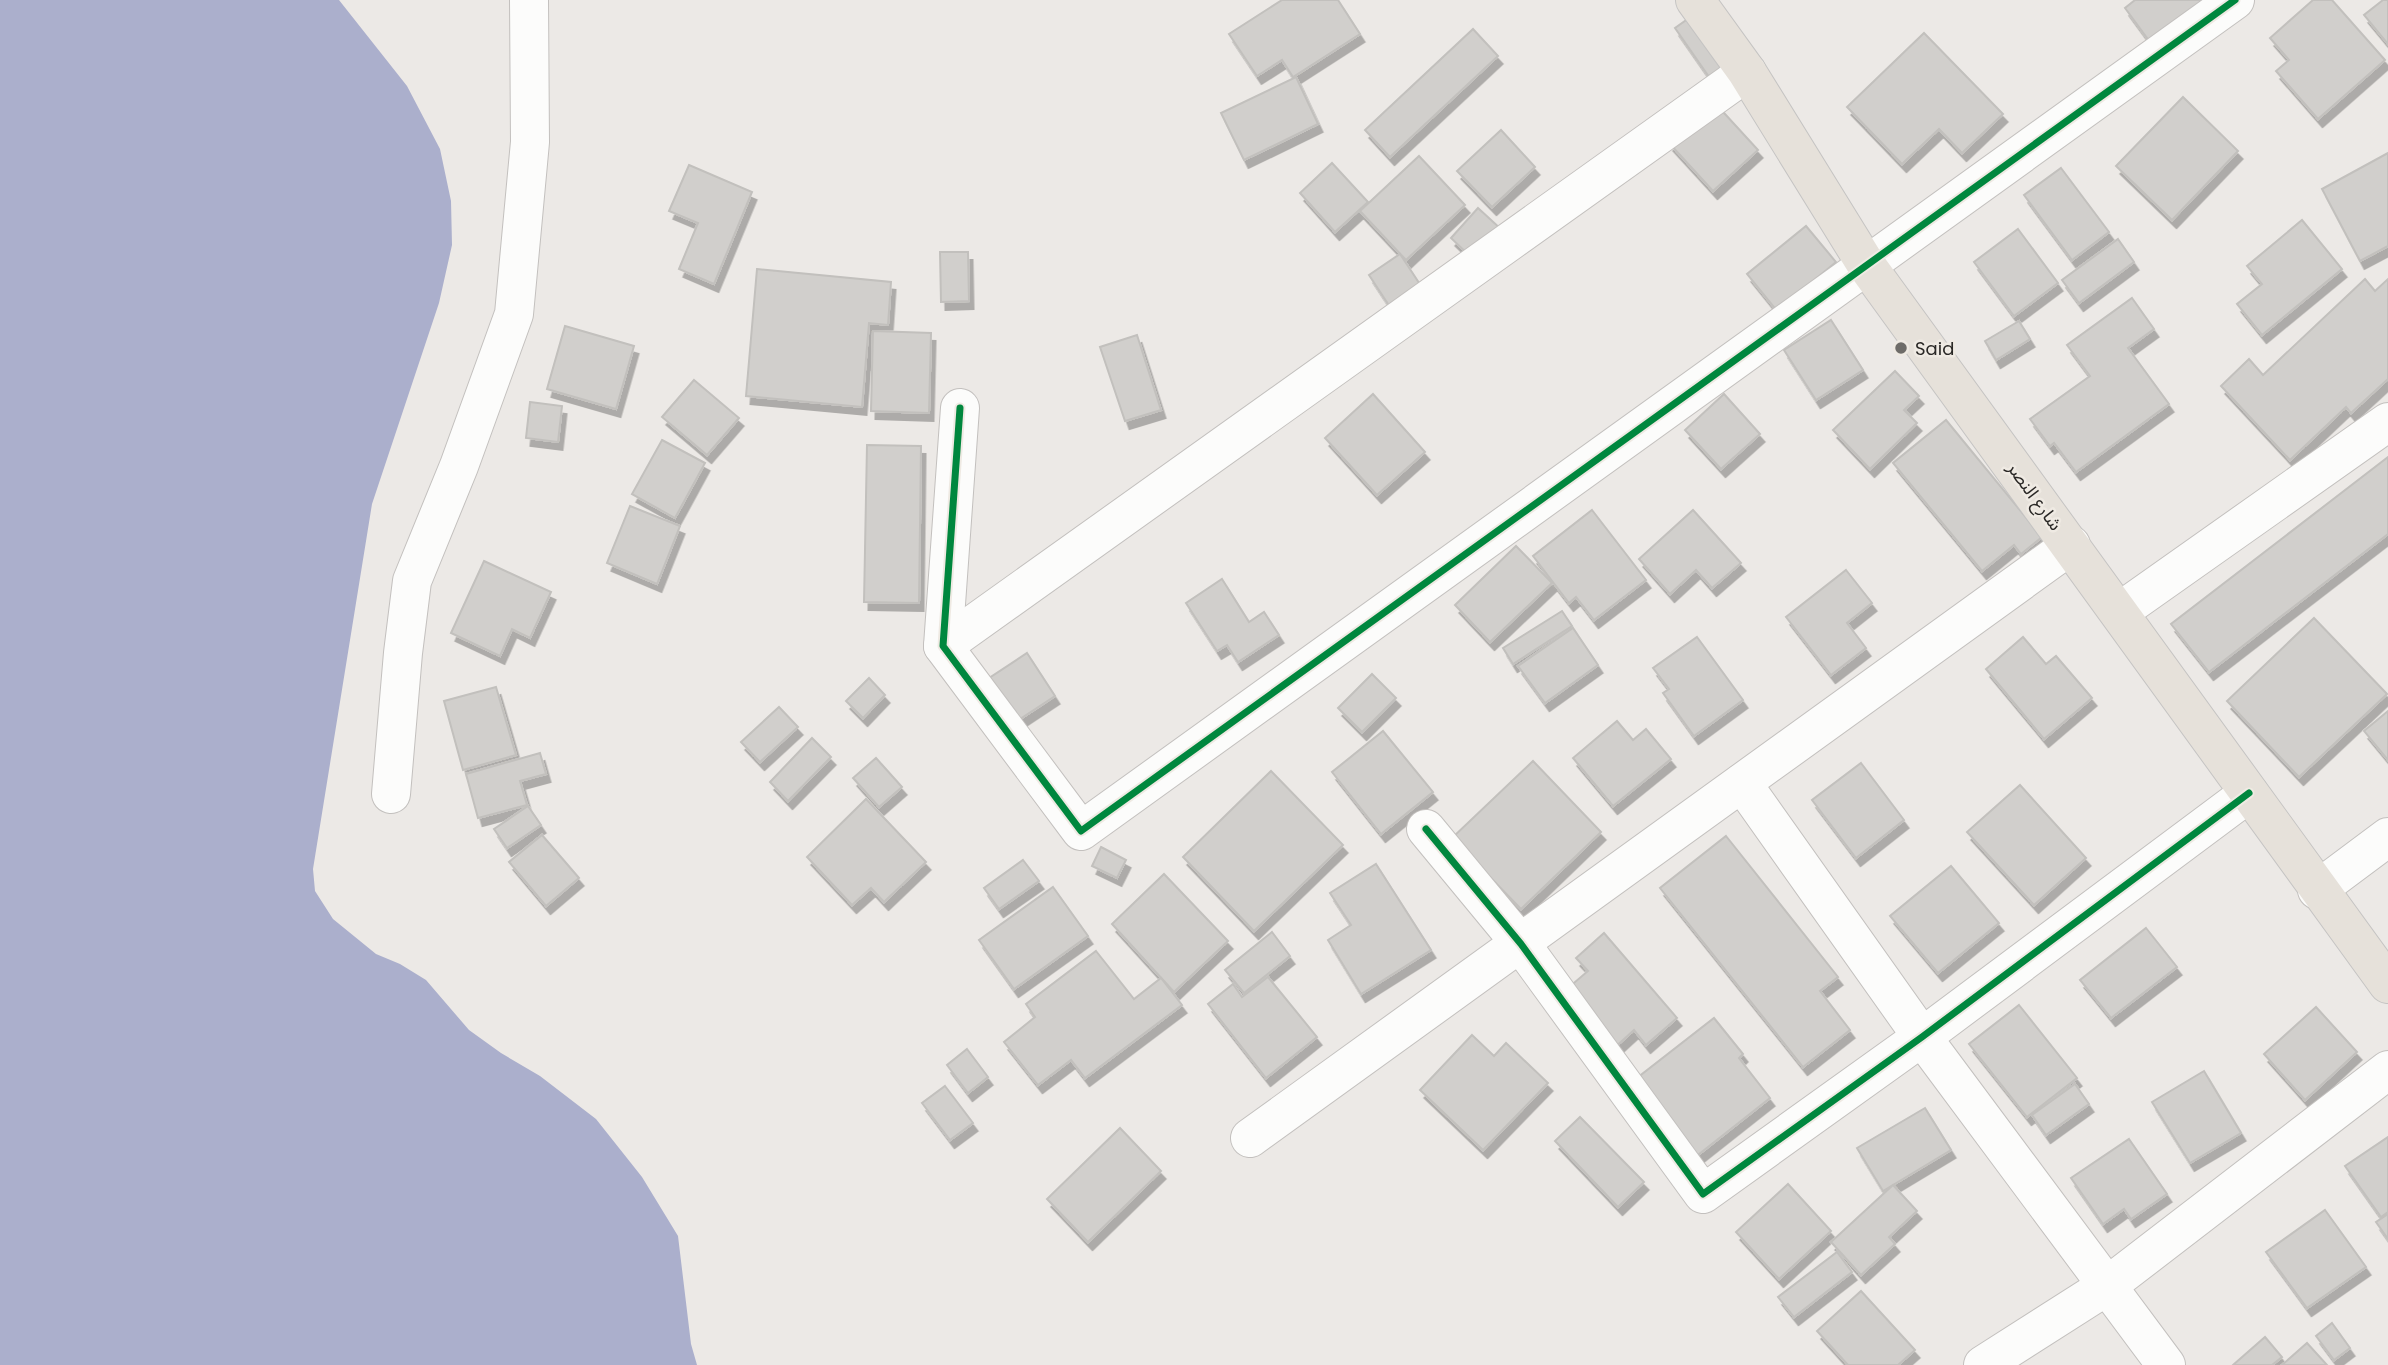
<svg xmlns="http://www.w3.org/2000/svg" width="2388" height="1365" viewBox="0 0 2388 1365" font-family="Poppins,'Noto Sans Arabic',sans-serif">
	<defs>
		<filter id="shadow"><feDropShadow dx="4.5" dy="8" stdDeviation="0" flood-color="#0004"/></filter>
	</defs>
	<rect width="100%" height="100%" fill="#ece9e6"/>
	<!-- water -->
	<path fill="#abafcc" d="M0 0H339L407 86 440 149 451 201 452 245 439 303 372 504 313 869 315 891 333 919 376 954 400 964 426 980 469 1030 501 1053 540 1076 596 1119 642 1177 678 1236 691 1344 697 1365H0Z"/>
	<!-- building -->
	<g fill="#d1cfcc" stroke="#c2c0bd" stroke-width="2" filter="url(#shadow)">
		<path d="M1282 0H1338L1360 34 1293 77 1282 60 1257 76 1229 34Z"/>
		<path d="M2135 0H2206L2150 42 2125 8Z"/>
		<path d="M2313 0H2332L2385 60 2318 119 2276 71 2289 60 2270 38Z"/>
		<path d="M2383 0H2388V44L2364 15Z"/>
		<path d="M1692 16 1732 72 1714 84 1675 28Z"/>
		<path d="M1473 29 1498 56 1390 157 1365 130Z"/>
		<path d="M1924 33 2003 114 1962 153 1939 129 1902 164 1847 107Z"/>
		<path d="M1296 77 1318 124 1244 160 1221 113Z"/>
		<path d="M2183 97 2238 151 2172 220 2116 166Z"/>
		<path d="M1714 102 1758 150 1713 191 1669 143Z"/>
		<path d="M1501 130 1535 167 1492 207 1457 171Z"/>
		<path d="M2388 153V246L2360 261 2322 189Z"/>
		<path d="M1419 156 1465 205 1406 260 1360 211Z"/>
		<path d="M1332 163 1368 202 1335 232 1300 193Z"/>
		<path d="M689 165 752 192 714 284 679 269 698 223 669 211Z"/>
		<path d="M2061 168 2109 232 2072 260 2024 195Z"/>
		<path d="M1478 208 1502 230 1473 259 1451 238Z"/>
		<path d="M2302 220 2342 269 2262 335 2237 304 2262 284 2247 266Z"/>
		<path d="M1806 226 1836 262 1777 311 1747 274Z"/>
		<path d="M2018 229 2058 283 2014 316 1974 262Z"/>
		<path d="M2118 239 2134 262 2079 303 2062 280Z"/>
		<path d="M940 252H968L969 301 941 302Z"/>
		<path d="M1400 254 1427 295 1396 316 1369 275Z"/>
		<path d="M757 269 891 282 888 325 869 323 862 407 746 396Z"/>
		<path d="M2365 279 2375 291 2388 279V379L2351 413 2346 407 2290 460 2221 386 2249 359 2263 375Z"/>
		<path d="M2132 298 2154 329 2128 348 2169 404 2076 472 2054 443 2050 446 2030 419 2090 376 2067 345Z"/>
		<path d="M1831 320 1863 370 1816 400 1784 350Z"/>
		<path d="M2019 321 2030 339 1996 360 1985 341Z"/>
		<path d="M565 326 634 346 616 409 547 389Z"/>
		<path d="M873 331 931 333 929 413 871 411Z"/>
		<path d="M1137 335 1161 410 1125 421 1100 347Z"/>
		<path d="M1895 371 1919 396 1904 410 1917 423 1870 469 1833 430Z"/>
		<path d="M694 380 739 418 707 455 662 417Z"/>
		<path d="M1373 394 1425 452 1377 495 1325 438Z"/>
		<path d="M1724 394 1760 434 1721 469 1685 430Z"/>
		<path d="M530 402 562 406 558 442 526 438Z"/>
		<path d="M1946 420 2042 537 2021 554 2014 545 1982 571 1893 463Z"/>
		<path d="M662 440 705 463 675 518 632 494Z"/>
		<path d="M867 445 921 446 919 603 864 602Z"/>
		<path d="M2388 457V534L2209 672 2171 624Z"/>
		<path d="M630 506 680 526 657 584 607 563Z"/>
		<path d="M1592 510 1646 580 1594 620 1576 597 1569 603 1533 556Z"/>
		<path d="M1693 510 1741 563 1712 588 1696 570 1670 594 1639 559Z"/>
		<path d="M1516 546 1552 583 1490 642 1455 605Z"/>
		<path d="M484 561 551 592 530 638 512 629 500 656 451 633Z"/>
		<path d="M1846 570 1872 603 1847 623 1866 648 1831 675 1786 617Z"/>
		<path d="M1222 579 1249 622 1264 612 1279 635 1238 662 1227 645 1217 651 1186 603Z"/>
		<path d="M1562 611 1572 626 1513 664 1503 648Z"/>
		<path d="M2314 618 2387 694 2299 777 2227 701Z"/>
		<path d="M1573 628 1598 665 1545 703 1518 666Z"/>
		<path d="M1697 637 1743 700 1694 736 1663 693 1669 689 1653 668Z"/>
		<path d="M2023 637 2046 664 2056 656 2092 698 2044 739 1986 669Z"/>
		<path d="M1027 653 1055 696 1008 727 980 684Z"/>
		<path d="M1372 674 1396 698 1362 732 1338 708Z"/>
		<path d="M869 678 885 695 863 718 846 701Z"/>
		<path d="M496 687 516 755 463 770 444 701Z"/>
		<path d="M779 707 798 727 760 762 741 742Z"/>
		<path d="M2388 711V760L2364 731Z"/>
		<path d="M1617 721 1633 740 1646 729 1671 759 1613 806 1573 758Z"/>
		<path d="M1383 731 1433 792 1381 834 1332 772Z"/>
		<path d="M812 738 831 757 788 801 770 782Z"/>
		<path d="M540 753 546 774 520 781 527 805 478 818 466 774Z"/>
		<path d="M876 758 902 787 879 807 853 778Z"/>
		<path d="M1533 761 1601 832 1521 909 1452 838Z"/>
		<path d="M1861 763 1904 820 1856 858 1812 800Z"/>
		<path d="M1271 771 1343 845 1254 931 1183 857Z"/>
		<path d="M2020 785 2086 858 2034 905 1967 832Z"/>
		<path d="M866 799 926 862 884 902 871 888 852 905 807 857Z"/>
		<path d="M528 806 541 825 507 848 494 829Z"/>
		<path d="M542 835 579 878 546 906 509 862Z"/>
		<path d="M1726 836 1838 977 1820 991 1850 1030 1803 1067 1660 888Z"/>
		<path d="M1101 847 1126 860 1117 878 1092 866Z"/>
		<path d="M1023 860 1039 881 999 909 984 888Z"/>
		<path d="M1376 864 1431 950 1361 994 1328 940 1351 925 1330 893Z"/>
		<path d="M1951 866 1999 923 1938 973 1890 916Z"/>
		<path d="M1164 874 1228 941 1174 992 1112 924Z"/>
		<path d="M1053 887 1088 936 1014 989 979 940Z"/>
		<path d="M2146 928 2177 967 2111 1018 2080 980Z"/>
		<path d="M1272 932 1290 956 1244 993 1225 970Z"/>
		<path d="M1604 933 1677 1018 1646 1045 1634 1030 1611 1051 1561 994 1588 971 1576 958Z"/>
		<path d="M1096 951 1134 999 1161 978 1182 1005 1085 1078 1071 1060 1038 1085 1004 1042 1035 1017 1026 1004Z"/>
		<path d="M1268 977 1317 1037 1266 1078 1208 1004 1233 984 1242 997Z"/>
		<path d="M2019 1005 2077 1078 2027 1117 1969 1044Z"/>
		<path d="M2316 1007 2357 1052 2305 1100 2264 1054Z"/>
		<path d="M1714 1018 1743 1054 1739 1058 1770 1098 1689 1162 1628 1085Z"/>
		<path d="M1472 1035 1494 1056 1506 1043 1548 1083 1483 1150 1420 1090Z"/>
		<path d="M967 1049 988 1077 968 1093 947 1065Z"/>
		<path d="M2204 1071 2241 1133 2190 1163 2152 1102Z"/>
		<path d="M2075 1084 2089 1104 2046 1135 2032 1115Z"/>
		<path d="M945 1086 973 1123 950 1140 922 1103Z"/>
		<path d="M1925 1108 1951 1150 1883 1191 1857 1148Z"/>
		<path d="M1580 1117 1644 1182 1618 1207 1555 1141Z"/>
		<path d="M1120 1128 1161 1171 1088 1242 1047 1199Z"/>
		<path d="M2388 1137V1212L2381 1217 2345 1166Z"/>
		<path d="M2129 1139 2167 1194 2131 1219 2124 1209 2103 1224 2071 1178Z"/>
		<path d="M1788 1184 1831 1231 1779 1279 1736 1232Z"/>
		<path d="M1893 1185 1917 1211 1889 1237 1895 1244 1861 1275 1831 1242Z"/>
		<path d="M2325 1210 2366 1267 2307 1308 2266 1252Z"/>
		<path d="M2388 1214V1239L2376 1222Z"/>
		<path d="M1837 1252 1852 1272 1794 1317 1778 1297Z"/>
		<path d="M1861 1291 1915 1350 1898 1365H1848L1817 1331Z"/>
		<path d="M2332 1323 2350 1348 2334 1360 2316 1336Z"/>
		<path d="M2265 1337 2282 1357 2272 1365H2233Z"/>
		<path d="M2307 1343 2327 1365H2282Z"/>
	</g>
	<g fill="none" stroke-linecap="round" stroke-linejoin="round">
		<!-- minor casing -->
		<g stroke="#c3c0be" stroke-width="40">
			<g id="minor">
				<path d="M960 408 943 646 1081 831 2235 0"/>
				<path d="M2119 612 2388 422"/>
				<path d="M943 646 1747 72"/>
				<path d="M1742 783 1922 1037 2166 1365"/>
				<path d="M391 794 403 653 412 581 459 466 514 314 530 142 529 0"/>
				<path d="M1426 829 1521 944 1703 1194 1922 1037 2249 793"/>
				<path d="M2317 890 2388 837"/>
				<path d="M1250 1138 2071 545"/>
				<path d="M1983 1365 2107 1286 2388 1070"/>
			</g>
		</g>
		<!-- major casing -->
		<g stroke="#c5c4c3" stroke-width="40">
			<path id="major" d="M1695 0 1747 72 1867 266 2388 984"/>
		</g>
		<!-- minor -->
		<use href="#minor" stroke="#fcfcfb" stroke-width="38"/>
		<!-- major -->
		<use href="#major" stroke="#e6e1da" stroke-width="38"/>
		<!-- cycleway casing -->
		<g stroke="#efeae3" stroke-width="11">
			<g id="cycleway">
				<path d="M960 408 943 646 1081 831 2235 0"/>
				<path d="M1426 829 1521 944 1703 1194 1922 1037 2249 793"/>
			</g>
		</g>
		<!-- cycleway -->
		<use href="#cycleway" stroke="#00873e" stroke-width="7"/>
	</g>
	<!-- markers -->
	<circle fill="#6e6c69" stroke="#efeae3" stroke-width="2.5" cx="1901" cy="348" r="7"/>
	<g text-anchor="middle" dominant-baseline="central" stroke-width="5" stroke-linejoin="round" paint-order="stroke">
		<!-- poi labels -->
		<g font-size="18" fill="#2a2826" stroke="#efeae3" text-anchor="start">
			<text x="1915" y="348">Said</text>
		</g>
		<!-- street labels -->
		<g font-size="18" fill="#2a2826" stroke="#efeae3">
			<text transform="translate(2035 496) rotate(54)">شارع النصر</text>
		</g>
	</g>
</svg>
